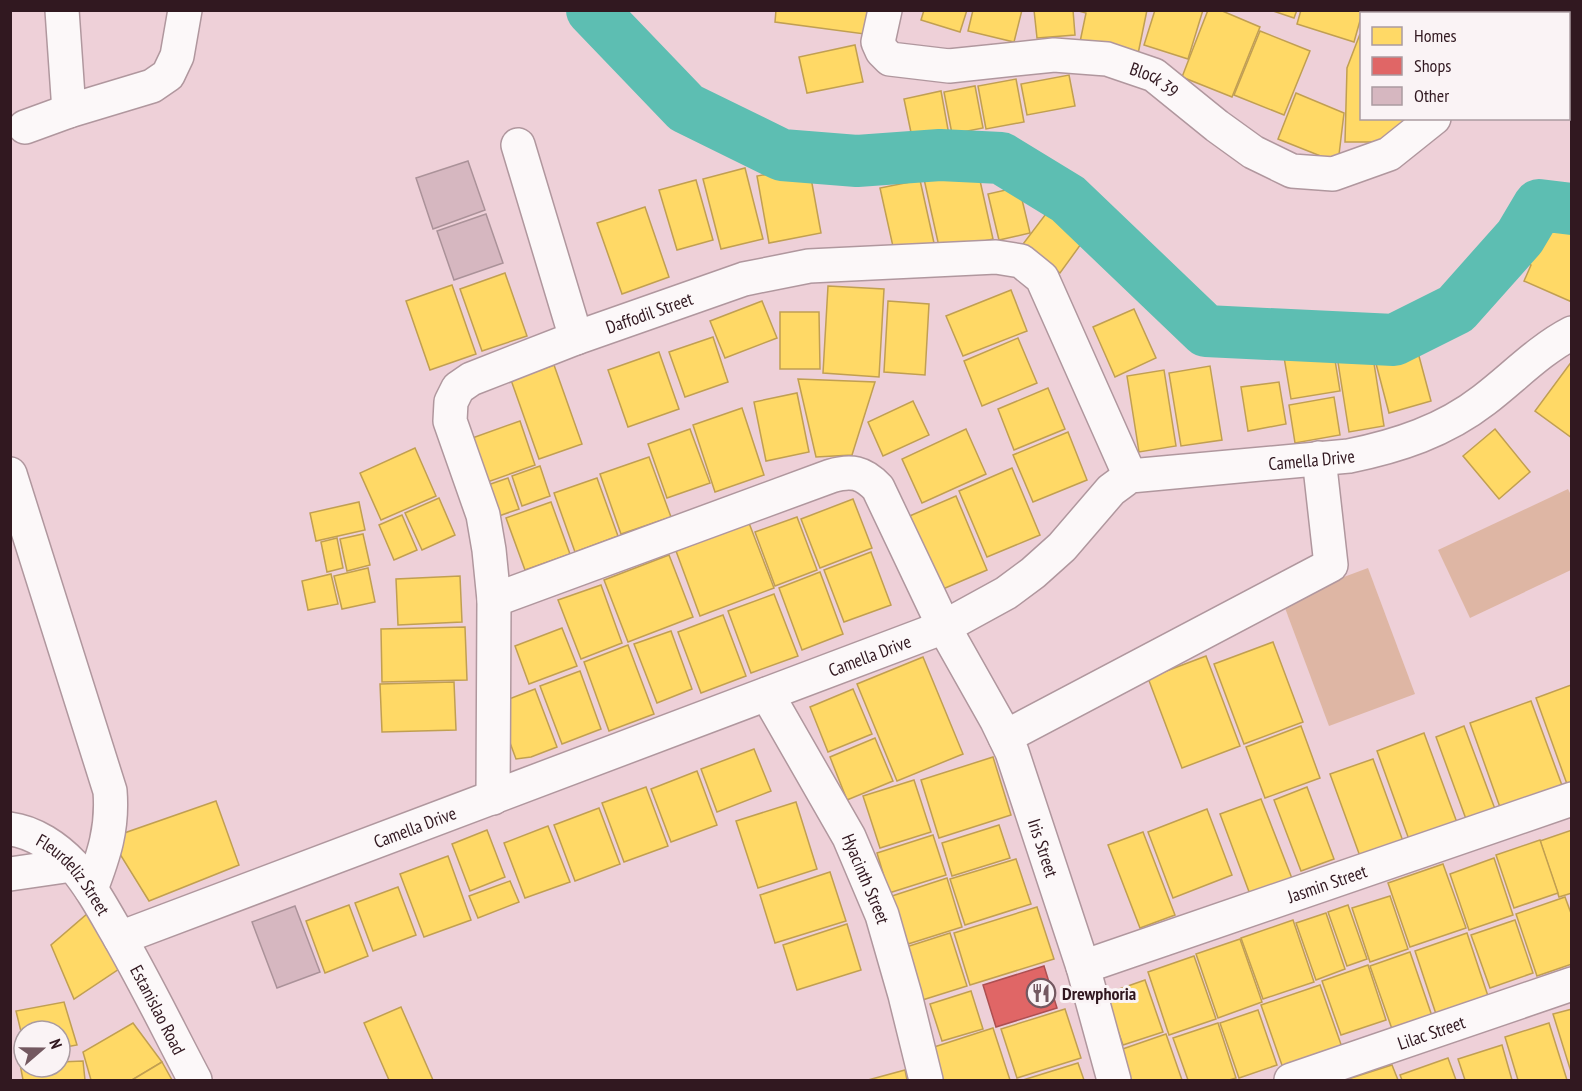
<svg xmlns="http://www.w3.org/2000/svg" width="1582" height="1091" viewBox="0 0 1582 1091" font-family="'PT Sans Narrow',sans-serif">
	<rect width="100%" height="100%" fill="#eed0d8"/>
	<!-- green -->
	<g fill="#deb6a4">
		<path d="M1568 489 1572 497 1571 570 1470 618 1438 550Z"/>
		<path d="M1368 568 1415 694 1329 726 1282 600Z"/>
	</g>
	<!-- homes -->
	<g fill="#ffd966" stroke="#c19f51" stroke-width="1.5">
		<path d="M776 10H875L872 35 775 22Z"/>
		<path d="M924 10H967L960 32 921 20Z"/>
		<path d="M973 10H1022L1014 42 968 31Z"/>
		<path d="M1034 10H1073L1075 35 1037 38Z"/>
		<path d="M1147 10 1138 54 1080 42 1086 13 1075 10Z"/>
		<path d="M1155 10H1203L1188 59 1144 45Z"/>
		<path d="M1208 10H1220L1260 27 1232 97 1182 77Z"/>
		<path d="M1270 10H1297L1294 18Z"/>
		<path d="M1301 10H1363L1354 42 1297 24Z"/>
		<path d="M1367 10H1455L1454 14H1366Z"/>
		<path d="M1260 31 1310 51 1284 115 1234 95Z"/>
		<path d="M1360 34 1362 118H1424L1402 142H1345L1347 68Z"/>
		<path d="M855 45 863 82 807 93 799 57Z"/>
		<path d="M1568 50 1572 51V108L1568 107Z"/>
		<path d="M1069 75 1075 106 1027 115 1021 84Z"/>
		<path d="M1016 79 1024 122 986 129 978 86Z"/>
		<path d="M975 86 983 128 952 134 944 92Z"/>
		<path d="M941 91 949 135 913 142 904 99Z"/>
		<path d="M1296 93 1344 113 1338 163 1278 139Z"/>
		<path d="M809 167 821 233 769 243 757 176Z"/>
		<path d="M977 167 993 239 940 251 924 179Z"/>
		<path d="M745 168 763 239 721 249 703 179Z"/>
		<path d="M696 180 713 240 677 250 659 190Z"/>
		<path d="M920 180 936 252 896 260 880 188Z"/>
		<path d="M1019 187 1030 233 999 240 988 194Z"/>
		<path d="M1058 198 1094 226 1060 273 1023 244Z"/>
		<path d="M645 207 669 277 622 294 597 223Z"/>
		<path d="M1543 207 1572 220V302L1524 281 1531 265 1520 259Z"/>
		<path d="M505 273 527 336 482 351 460 289Z"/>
		<path d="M452 285 476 354 430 370 406 301Z"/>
		<path d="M828 286 884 289 879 377 823 373Z"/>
		<path d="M1011 290 1027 331 963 356 946 316Z"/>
		<path d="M762 301 777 338 725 358 710 321Z"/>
		<path d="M888 301 929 304 925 375 884 372Z"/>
		<path d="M1134 309 1156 358 1115 377 1093 327Z"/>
		<path d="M780 312H819L820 369H780Z"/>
		<path d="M713 337 728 382 685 397 669 352Z"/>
		<path d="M1018 338 1037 383 982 406 964 361Z"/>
		<path d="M1416 345 1431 401 1389 413 1374 356Z"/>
		<path d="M1333 348 1340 391 1291 399 1284 357Z"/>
		<path d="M1372 351 1384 426 1349 432 1337 356Z"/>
		<path d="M659 352 679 409 628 427 608 370Z"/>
		<path d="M1572 361V438L1535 411Z"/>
		<path d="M554 365 582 444 539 459 511 380Z"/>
		<path d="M1210 366 1222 440 1181 446 1169 373Z"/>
		<path d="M1164 370 1176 446 1139 452 1127 376Z"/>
		<path d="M798 379 875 382 852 455 816 457Z"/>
		<path d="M1279 382 1286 424 1248 431 1241 387Z"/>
		<path d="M1048 388 1065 429 1014 450 998 409Z"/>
		<path d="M797 393 809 452 766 461 754 402Z"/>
		<path d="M1334 397 1340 435 1295 443 1289 405Z"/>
		<path d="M913 401 929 435 883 456 868 422Z"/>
		<path d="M742 408 764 475 715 492 693 425Z"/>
		<path d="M520 421 535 465 479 485 464 441Z"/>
		<path d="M690 429 710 483 667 498 648 444Z"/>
		<path d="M966 429 986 474 922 503 902 459Z"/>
		<path d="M1495 429 1530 472 1499 499 1463 456Z"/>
		<path d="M1068 432 1087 480 1033 502 1013 455Z"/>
		<path d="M415 448 436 496 381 520 360 473Z"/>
		<path d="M649 457 671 517 621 534 600 474Z"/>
		<path d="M540 466 550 496 522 506 512 476Z"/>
		<path d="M1012 468 1040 535 987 557 959 491Z"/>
		<path d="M508 478 519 509 493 518 482 487Z"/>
		<path d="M597 478 618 536 575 552 554 493Z"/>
		<path d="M956 496 987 570 936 592 905 518Z"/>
		<path d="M439 498 455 535 422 550 405 513Z"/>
		<path d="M853 499 872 548 820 568 801 519Z"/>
		<path d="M359 502 365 530 316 541 310 513Z"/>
		<path d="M551 502 570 554 525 570 506 518Z"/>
		<path d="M402 515 417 550 394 560 379 525Z"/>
		<path d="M797 517 817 570 775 586 755 532Z"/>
		<path d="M749 523 774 588 700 616 676 551Z"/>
		<path d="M363 534 370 565 347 571 340 539Z"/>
		<path d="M337 538 343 568 327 572 321 542Z"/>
		<path d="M871 552 891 605 844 622 824 570Z"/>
		<path d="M669 555 693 617 628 642 604 580Z"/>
		<path d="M368 568 375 602 342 609 334 576Z"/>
		<path d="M820 572 843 634 802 650 779 588Z"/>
		<path d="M331 574 338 604 308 610 302 581Z"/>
		<path d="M460 576 462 622 398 625 396 579Z"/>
		<path d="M601 585 622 643 581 659 558 600Z"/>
		<path d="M774 594 798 656 751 673 728 611Z"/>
		<path d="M723 615 746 676 701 693 678 632Z"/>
		<path d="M465 627 467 680 382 682 381 629Z"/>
		<path d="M562 628 577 666 529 684 515 646Z"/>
		<path d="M671 631 692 689 657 703 634 644Z"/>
		<path d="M1273 642 1303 722 1244 744 1214 664Z"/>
		<path d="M628 645 654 714 609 731 584 662Z"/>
		<path d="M1206 656 1240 746 1182 768 1148 678Z"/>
		<path d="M923 657 963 754 897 781 857 684Z"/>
		<path d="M580 671 601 729 562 744 540 686Z"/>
		<path d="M454 682 456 730 382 732 380 684Z"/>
		<path d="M1571 685 1572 782 1567 784 1536 698Z"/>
		<path d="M535 689 557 747 531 757 516 759 509 740V699Z"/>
		<path d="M853 689 872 734 828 752 810 707Z"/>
		<path d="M1531 701 1563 788 1501 810 1470 723Z"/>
		<path d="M1301 726 1320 778 1265 798 1246 747Z"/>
		<path d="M1464 726 1495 809 1466 819 1436 737Z"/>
		<path d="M1424 733 1459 828 1411 845 1377 751Z"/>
		<path d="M875 738 893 781 847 800 830 757Z"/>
		<path d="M754 749 771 791 717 812 701 769Z"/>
		<path d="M993 757 1011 815 939 838 921 780Z"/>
		<path d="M1373 759 1404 844 1361 859 1330 774Z"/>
		<path d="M697 771 717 825 671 842 651 789Z"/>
		<path d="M914 780 931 832 880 848 863 796Z"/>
		<path d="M646 787 668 846 624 862 602 803Z"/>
		<path d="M1307 787 1334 859 1301 871 1274 800Z"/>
		<path d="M1261 799 1293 881 1251 897 1220 814Z"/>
		<path d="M216 801 239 865 149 901 110 838Z"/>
		<path d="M796 802 817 869 758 888 736 821Z"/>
		<path d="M599 808 620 864 575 881 554 825Z"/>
		<path d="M1207 809 1232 875 1173 898 1148 832Z"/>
		<path d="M999 825 1010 858 952 876 942 843Z"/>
		<path d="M548 826 570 882 525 898 504 843Z"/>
		<path d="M487 830 505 877 470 891 452 844Z"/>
		<path d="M1572 830V893L1559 897 1540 841Z"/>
		<path d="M1143 832 1175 915 1140 928 1108 845Z"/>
		<path d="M933 835 946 875 889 893 877 853Z"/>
		<path d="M1540 840 1558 893 1514 908 1496 855Z"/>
		<path d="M448 856 471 920 424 937 400 874Z"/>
		<path d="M1494 858 1513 915 1469 930 1450 874Z"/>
		<path d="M1016 859 1031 904 965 925 950 879Z"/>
		<path d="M1443 864 1466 928 1410 947 1388 883Z"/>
		<path d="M830 872 846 921 775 943 760 895Z"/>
		<path d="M947 878 962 927 908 944 892 896Z"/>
		<path d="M510 881 519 902 478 918 469 896Z"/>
		<path d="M398 887 416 935 373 951 355 903Z"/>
		<path d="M1390 896 1408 949 1370 962 1352 908Z"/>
		<path d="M1565 897 1572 916V964L1537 976 1516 914Z"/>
		<path d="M349 905 368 956 325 973 306 921Z"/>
		<path d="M1348 905 1367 959 1347 966 1328 912Z"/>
		<path d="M1037 907 1054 959 970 985 954 933Z"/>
		<path d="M1326 913 1345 969 1316 980 1296 923Z"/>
		<path d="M87 914 119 969 74 999 51 945Z"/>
		<path d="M1293 920 1314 982 1263 999 1241 938Z"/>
		<path d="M1515 920 1533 973 1490 988 1471 935Z"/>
		<path d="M847 924 861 970 797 990 783 945Z"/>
		<path d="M950 933 967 986 916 1002 900 949Z"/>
		<path d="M1467 933 1489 999 1437 1017 1415 951Z"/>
		<path d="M1240 939 1262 1002 1218 1018 1196 954Z"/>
		<path d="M1410 952 1432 1016 1392 1029 1370 966Z"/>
		<path d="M1194 956 1216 1019 1169 1035 1148 972Z"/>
		<path d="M1368 965 1386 1020 1341 1035 1322 981Z"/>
		<path d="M1145 980 1163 1032 1123 1045 1105 994Z"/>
		<path d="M1320 985 1343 1050 1284 1071 1261 1005Z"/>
		<path d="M971 991 983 1029 942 1041 930 1004Z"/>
		<path d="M64 1002 77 1045 60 1048V1031H24V1044L16 1011Z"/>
		<path d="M401 1007 433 1080H389L364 1023Z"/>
		<path d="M1065 1009 1081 1058 1017 1078 1001 1029Z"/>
		<path d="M1572 1009V1075L1553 1014Z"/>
		<path d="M1258 1010 1277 1065 1239 1078 1220 1023Z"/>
		<path d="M133 1023 162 1062 132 1080H91L83 1052Z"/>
		<path d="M1218 1023 1236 1078 1229 1080H1188L1173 1038Z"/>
		<path d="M1549 1023 1567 1080H1518L1505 1037Z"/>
		<path d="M993 1028 1010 1080H942L931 1048Z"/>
		<path d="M1166 1034 1182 1080H1121L1111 1053Z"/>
		<path d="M1502 1045 1512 1080H1465L1458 1059Z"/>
		<path d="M1448 1058 1456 1080H1402L1400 1075Z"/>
		<path d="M83 1061 85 1080H23L20 1064H24V1067H60V1062Z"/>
		<path d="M162 1062 172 1080H132Z"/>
		<path d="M1078 1063 1084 1080H1023Z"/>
		<path d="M1392 1065 1398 1080H1345Z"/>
		<path d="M905 1070 907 1080H868Z"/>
	</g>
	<!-- shops -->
	<path fill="#e06666" stroke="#ac4f51" stroke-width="1.5" d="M1044 966 1057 1008 996 1027 983 985Z"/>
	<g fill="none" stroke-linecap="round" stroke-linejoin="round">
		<!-- river -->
		<path stroke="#5dbeb2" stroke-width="52" d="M592 10 686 108 782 155 857 161 940 155 1001 158 1068 199 1206 331 1394 340 1456 309 1520 237 1539 205 1572 209"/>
	</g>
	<!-- building -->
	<g fill="#d6b7c0" stroke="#ab9299" stroke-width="1.5">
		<path d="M468 161 485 210 433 229 416 178Z"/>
		<path d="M486 214 503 263 454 280 437 231Z"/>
		<path d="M295 906 320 972 277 988 252 922Z"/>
	</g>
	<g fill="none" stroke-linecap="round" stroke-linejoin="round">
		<!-- minor casing -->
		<g stroke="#b0979e" stroke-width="36">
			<g id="minor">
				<path d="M62 10 69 111"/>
				<path id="s1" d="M885 10 878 42 882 51 890 59 949 66 1054 55 1107 59 1154 75 1217 126 1253 152 1292 171 1333 174 1389 154 1434 118"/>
				<path d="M1565 10 1572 12"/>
				<path d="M1470 14 1471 10"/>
				<path d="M25 127 69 111 152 86 168 75 177 56 185 10"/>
				<path d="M518 145 576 338"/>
				<path d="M10 474 110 791C113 828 104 855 91 889"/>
				<path id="s2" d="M494 600 831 476C851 470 863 472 878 488L944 627 997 721 1012 752 1083 967 1114 1080"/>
				<path id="s3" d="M767 694 849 837 882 915 905 995 926 1080"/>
				<path d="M1005 737 1331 565 1319 458"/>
				<path id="s4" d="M493 798 494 600 489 550 483 515 450 421 451 402 458 388 471 379 576 338 744 279 809 266 996 257 1021 261 1042 278 1130 476"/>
				<path id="s5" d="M10 829C34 832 57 848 73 865 89 884 101 905 113 926 143 977 168 1029 195 1080"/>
				<path d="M10 874 72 865"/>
				<path id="s6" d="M120 938 944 627 1006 593 1033 573 1062 547 1111 490 1130 476 1349 456C1398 446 1444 431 1484 400 1513 378 1539 350 1572 333"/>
				<path id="s7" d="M1083 967 1572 799"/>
				<path id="s8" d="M1291 1080 1572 984"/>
			</g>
		</g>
		<!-- minor -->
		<use href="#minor" stroke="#fcf8f9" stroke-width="33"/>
	</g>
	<!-- icons -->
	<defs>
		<g id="restaurant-ring" transform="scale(1.5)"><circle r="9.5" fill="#faf3f5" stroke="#735860" stroke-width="1.5"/><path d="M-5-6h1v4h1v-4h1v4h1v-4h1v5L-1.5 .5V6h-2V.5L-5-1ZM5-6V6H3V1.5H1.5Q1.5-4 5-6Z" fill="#735860"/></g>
	</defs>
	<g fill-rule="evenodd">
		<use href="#restaurant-ring" x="1041" y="993"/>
	</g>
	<g text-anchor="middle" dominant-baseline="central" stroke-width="6" stroke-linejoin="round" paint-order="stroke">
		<!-- street labels -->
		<g font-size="18" fill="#311820" stroke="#faf3f5">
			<text stroke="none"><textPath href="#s1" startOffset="324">Block 39</textPath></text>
			<text stroke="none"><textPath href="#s4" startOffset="624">Daffodil Street</textPath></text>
			<text stroke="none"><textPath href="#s6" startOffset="1305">Camella Drive</textPath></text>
			<text stroke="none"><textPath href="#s6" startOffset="801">Camella Drive</textPath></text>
			<text stroke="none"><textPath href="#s6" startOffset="315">Camella Drive</textPath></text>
			<text stroke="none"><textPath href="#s2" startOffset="808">Iris Street</textPath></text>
			<text stroke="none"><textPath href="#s5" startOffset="81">Fleurdeliz Street</textPath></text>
			<text stroke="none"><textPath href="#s3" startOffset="210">Hyacinth Street</textPath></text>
			<text stroke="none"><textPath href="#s7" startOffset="258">Jasmin Street</textPath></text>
			<text stroke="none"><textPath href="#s5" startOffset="242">Estanislao Road</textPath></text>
			<text stroke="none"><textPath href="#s8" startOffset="148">Lilac Street</textPath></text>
		</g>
		<!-- poi labels -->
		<g font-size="18" font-weight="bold" fill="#311820" stroke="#faf3f5" text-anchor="start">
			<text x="1062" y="993">Drewphoria</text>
		</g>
	</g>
	<!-- border -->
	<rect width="1582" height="1091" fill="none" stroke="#311820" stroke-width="24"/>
	<!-- legend -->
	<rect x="1360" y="12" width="210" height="108" fill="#faf3f5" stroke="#aa9ba0" stroke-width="1.5"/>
	<rect x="1372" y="27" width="30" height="18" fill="#ffd966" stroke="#aa9ba0" stroke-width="1.5"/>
	<text x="1414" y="42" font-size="18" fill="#311820">Homes</text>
	<rect x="1372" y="57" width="30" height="18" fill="#e06666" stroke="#aa9ba0" stroke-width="1.5"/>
	<text x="1414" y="72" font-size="18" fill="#311820">Shops</text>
	<rect x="1372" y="87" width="30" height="18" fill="#d6b7c0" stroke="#aa9ba0" stroke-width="1.5"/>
	<text x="1414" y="102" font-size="18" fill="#311820">Other</text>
	<!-- north arrow -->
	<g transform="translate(42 1049) rotate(70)"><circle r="28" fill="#faf3f5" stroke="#aa9ba0" stroke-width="1.5"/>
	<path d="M0-4.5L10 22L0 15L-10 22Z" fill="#735860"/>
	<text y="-9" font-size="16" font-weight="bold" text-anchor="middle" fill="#311820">N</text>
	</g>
</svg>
